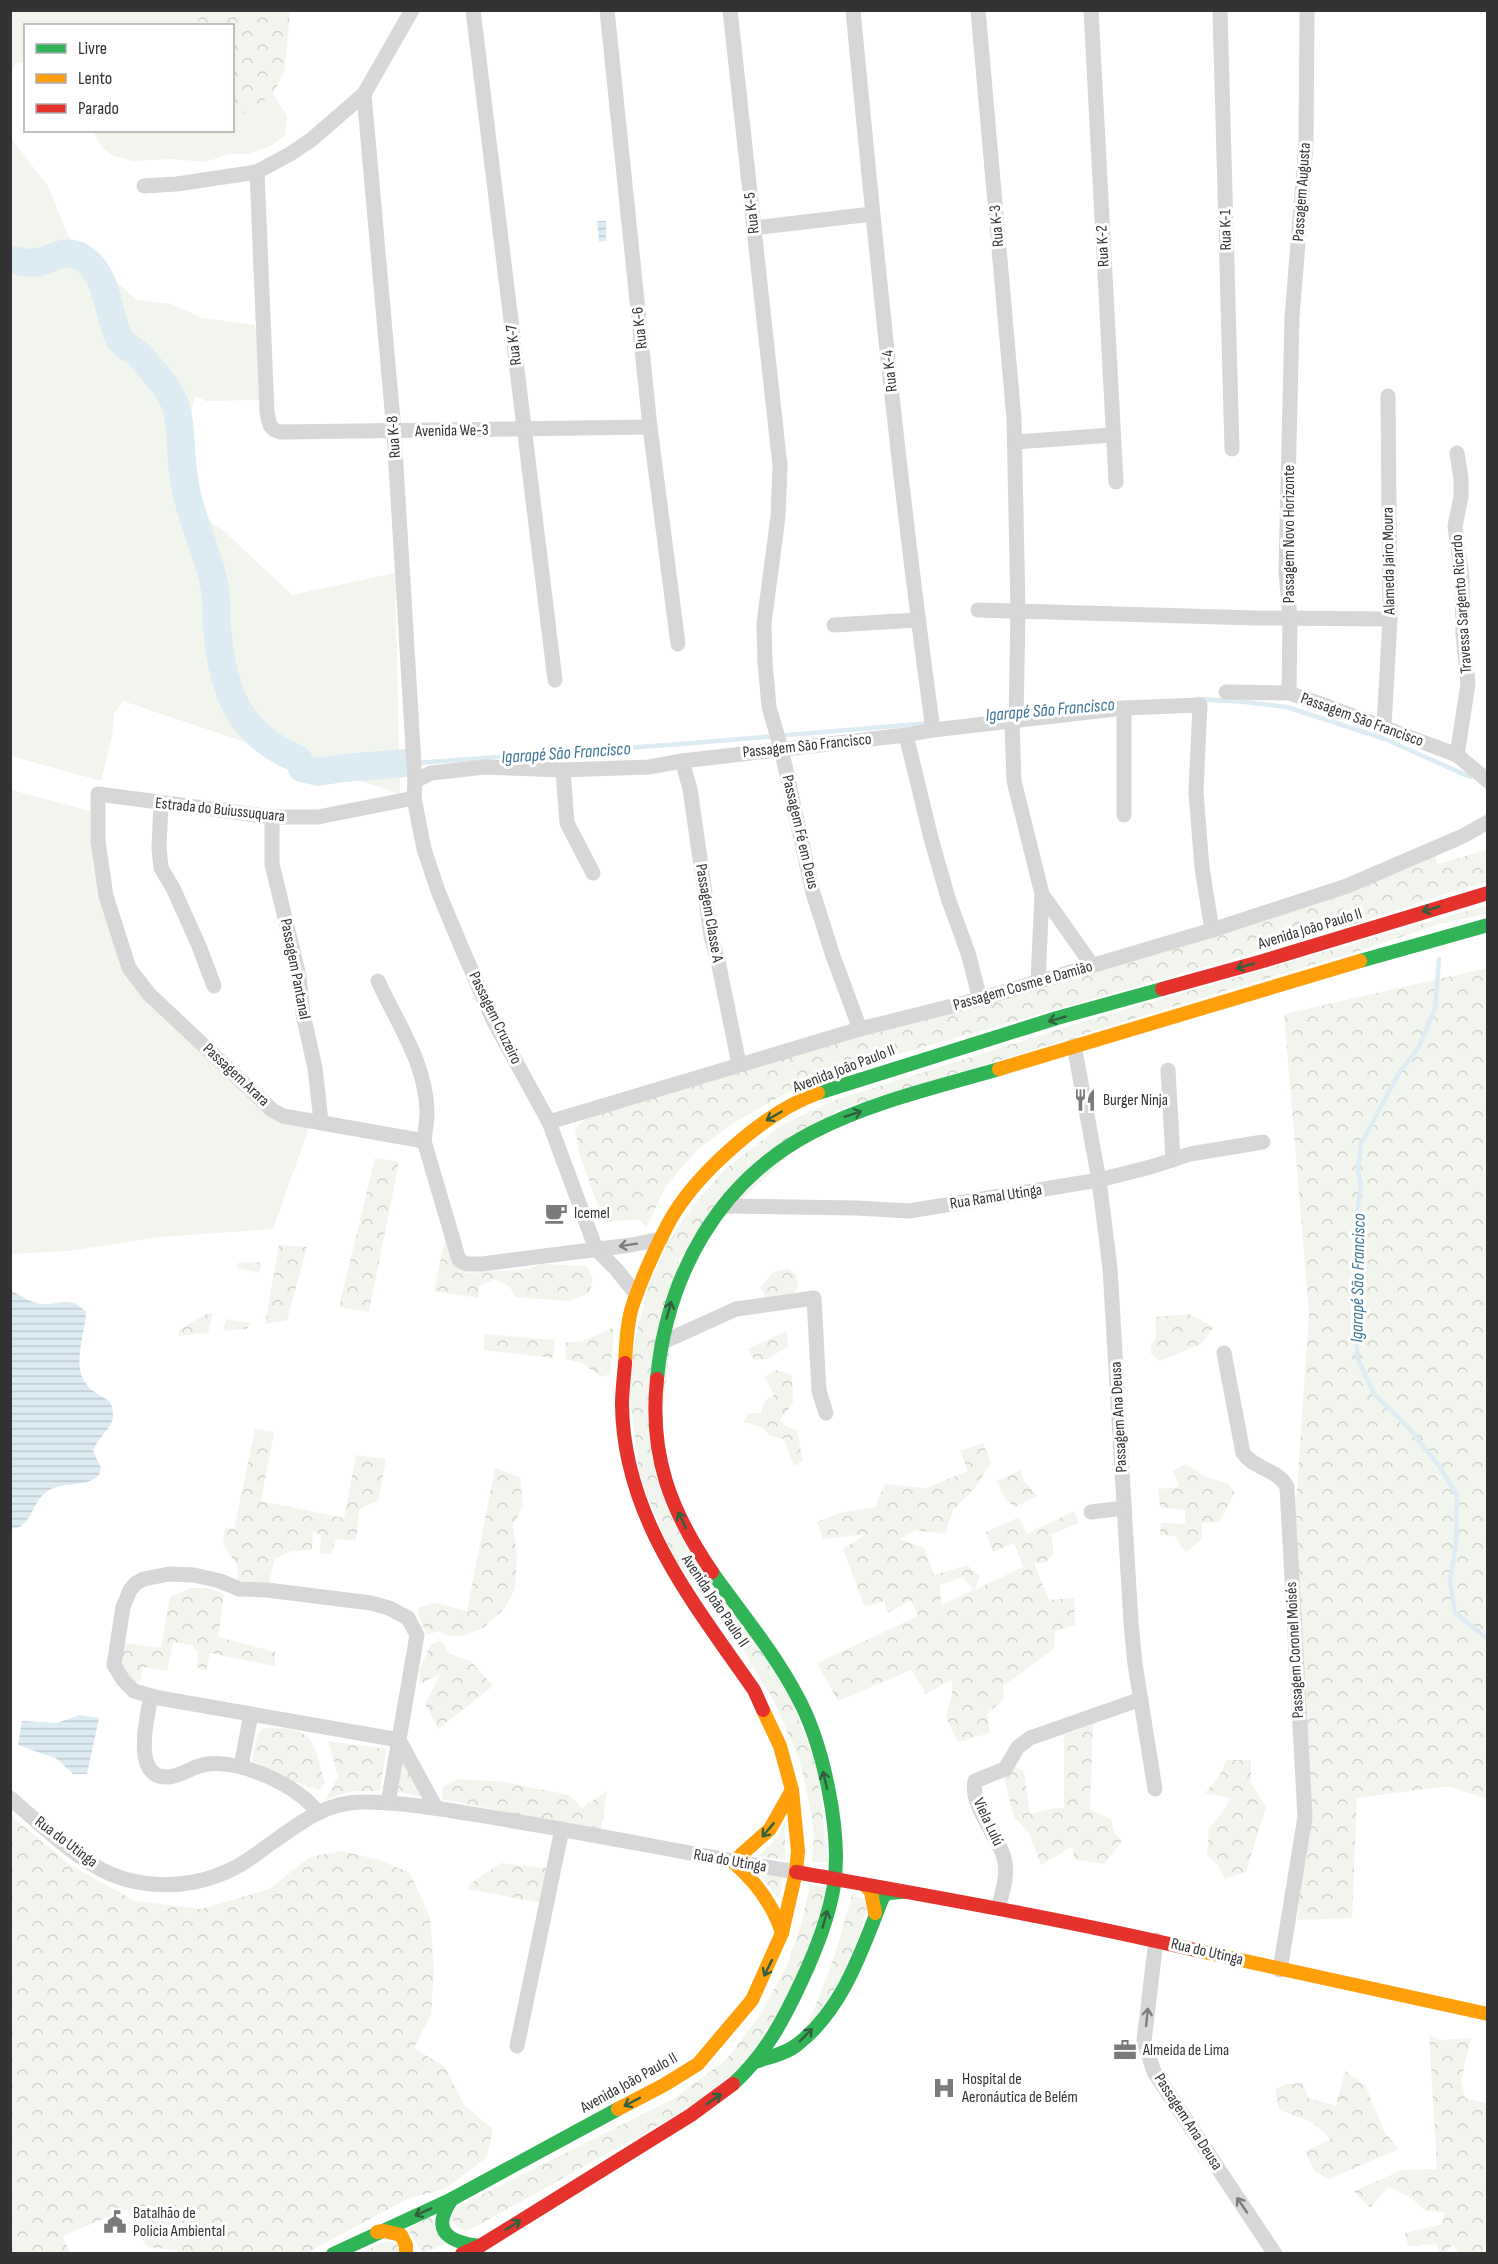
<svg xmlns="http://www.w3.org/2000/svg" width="1498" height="2264" viewBox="0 0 1498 2264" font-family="'Sofia Sans Condensed',sans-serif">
	<defs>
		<pattern id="forest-crowns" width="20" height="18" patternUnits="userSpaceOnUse" patternTransform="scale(1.5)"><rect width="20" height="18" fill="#f1f5ed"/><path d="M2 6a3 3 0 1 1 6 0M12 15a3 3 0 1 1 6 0" fill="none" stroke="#cfd2cc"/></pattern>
		<pattern id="water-rules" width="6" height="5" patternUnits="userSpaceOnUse" patternTransform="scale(1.5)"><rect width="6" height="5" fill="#ddebf3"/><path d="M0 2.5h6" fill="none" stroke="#becad1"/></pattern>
	</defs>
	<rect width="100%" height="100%" fill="#fff"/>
	<!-- grass -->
	<g fill="#f1f5ed">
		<path d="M11 11H238L232 26H26L25 62 16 64 11 72Z"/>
		<path d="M233 39 248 73 273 94 287 116 285 135 269 147 247 154H229L206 162 171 159 134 161 113 156 102 147 93 131 232 130Z"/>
		<path d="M10 137 48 186 68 235 81 253 97 259 113 279 137 300 171 304 202 318 255 325 263 400 206 401 195 396 183 446 181 473 191 517 206 518 225 532 292 595 395 573 400 794 123 701 114 714 112 736 101 781 11 756Z"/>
		<path d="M11 790 94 812 122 952 133 977 268 1112 310 1125 273 1229 159 1237 68 1251 11 1254Z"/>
	</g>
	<!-- forest -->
	<g fill="url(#forest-crowns)" fill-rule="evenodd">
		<path d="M197 11H290L285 69 273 94 241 116 233 107 232 26 199 25Z"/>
		<path d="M1487 850V882L1457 890 1361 922 850 1068 809 1082 770 1102 734 1123 699 1148 666 1186 646 1228 640 1219 604 1222 580 1156 575 1129 590 1115 944 1013 1435 854 1437 864Z"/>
		<path d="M1487 905V914L1443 923 1362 950 1132 1019 836 1111 679 1258 656 1478 793 1703 818 1773 828 1863 812 1862 814 1837 812 1818 800 1761 773 1699 744 1652 674 1558 640 1479 628 1383 637 1331 649 1285 668 1242 694 1205 724 1170 783 1124 835 1100 1079 1023Z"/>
		<path d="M1487 968V1799L1448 1786 1357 1798 1352 1918 1297 1920 1310 1813 1294 1534 1309 1313 1284 1014Z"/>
		<path d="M375 1158 399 1162 369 1312 339 1307Z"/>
		<path d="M445 1238 466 1273 528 1269 541 1264 587 1266 593 1281 589 1293 568 1301 515 1297 510 1287 496 1279 479 1286 478 1298 434 1291Z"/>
		<path d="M279 1245 307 1247 287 1320 265 1324Z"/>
		<path d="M256 1262 262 1263 259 1273 236 1268 238 1263Z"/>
		<path d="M788 1269 796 1274 798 1287 793 1297 766 1298 760 1287 773 1272Z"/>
		<path d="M208 1313H213L208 1333 178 1336 180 1329Z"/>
		<path d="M1189 1314 1214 1327 1201 1344 1160 1361 1151 1354V1345L1156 1338 1155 1317Z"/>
		<path d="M226 1319 250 1323 247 1329 223 1331Z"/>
		<path d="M612 1328 614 1330 610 1374 601 1377 582 1363 565 1359 566 1342H581Z"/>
		<path d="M787 1331 788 1346 768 1359 754 1360 748 1349Z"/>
		<path d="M484 1334 555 1340 553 1358 484 1350Z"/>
		<path d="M776 1370 792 1375 793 1403 780 1420 787 1427 797 1430 803 1461 794 1466 784 1439 770 1436 762 1427 744 1422 749 1413H762L764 1402 774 1395 765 1377Z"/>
		<path d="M255 1429 274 1432 261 1501 344 1518 356 1455 386 1459 378 1501 367 1505 359 1510 356 1541 336 1539 331 1554 320 1553 321 1535 313 1531 312 1550 291 1551 275 1559 269 1583 238 1581 237 1565 223 1544 225 1527 234 1529Z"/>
		<path d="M983 1443 991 1463 974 1489 953 1510 945 1534 916 1530 900 1539 924 1548 934 1575 967 1565 980 1576 975 1590 1023 1567 1014 1543 993 1552 986 1532 1019 1517 1027 1534 1074 1511 1079 1523 1052 1534 1053 1554 1045 1563H1034L1049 1600 1074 1598 1075 1625 1055 1631 1054 1649 1003 1686 1004 1699 987 1714 990 1733 958 1742 946 1717 952 1693V1679L926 1694 911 1670 838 1701 817 1663 918 1616 911 1600 888 1613 884 1601 865 1607 843 1549 866 1534 823 1539 817 1522 839 1513 875 1507 885 1484 926 1488 968 1471 960 1451ZM963 1577 973 1590 941 1605 940 1585Z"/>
		<path d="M1186 1464 1206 1477 1229 1484 1235 1493 1219 1522 1202 1523V1539L1186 1552 1176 1537 1160 1534 1161 1523 1185 1524V1510L1160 1507 1158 1489 1179 1487 1173 1471Z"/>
		<path d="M495 1468 520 1477 523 1506 513 1525 517 1555 515 1589 504 1609 483 1628 463 1636H447L439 1631 427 1635 418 1614 419 1607 436 1603 467 1611Z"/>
		<path d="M1021 1470 1024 1481 1037 1496 1015 1507 1006 1500 997 1481Z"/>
		<path d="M190 1588H209L224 1594 218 1637 275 1652V1666L210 1653 206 1671 197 1667 198 1651 191 1645 173 1642 167 1671 143 1667 140 1682 131 1681 119 1668 121 1642 161 1648 170 1597Z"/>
		<path d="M442 1641 449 1654 471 1661 493 1686 438 1729 425 1704 441 1673 420 1684 419 1671 431 1644Z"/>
		<path d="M1093 1724 1090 1810 1111 1819 1114 1832 1122 1841 1104 1864 1074 1859 1073 1846 1041 1865 1029 1833 1014 1817 1004 1777 1015 1767 1024 1771 1030 1814 1054 1808H1064V1735Z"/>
		<path d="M264 1728C314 1726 313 1740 325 1783L319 1790 284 1778 252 1760 258 1733Z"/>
		<path d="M328 1741 386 1749 380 1791H351L325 1800 338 1777Z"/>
		<path d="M401 1755 425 1797 398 1792Z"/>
		<path d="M1226 1760H1251V1783L1266 1807 1246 1872 1225 1879 1218 1865 1207 1855 1209 1828 1222 1813 1231 1798 1205 1793 1219 1777Z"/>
		<path d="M459 1779 504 1782 569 1795 582 1808 607 1791 601 1831 442 1799 443 1787Z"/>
		<path d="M11 1816 69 1864 135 1901 202 1909 269 1889 310 1857 342 1851 379 1860 410 1873 430 1917 434 1972 431 2014 414 2048 445 2067 464 2105 493 2129 487 2157 445 2189 407 2199 307 2253 185 2254 174 2250 147 2247 127 2209 63 2236 70 2253H11Z"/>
		<path d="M785 1821V1860L757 1856C771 1846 779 1837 785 1821Z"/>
		<path d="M501 1863 547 1868 541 1903 468 1889 470 1884Z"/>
		<path d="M758 1872 783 1877 779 1899Z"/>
		<path d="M810 1884 830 1888 798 1980 747 2062 696 2104 466 2232 457 2227 452 2217 455 2208 673 2099 726 2060 758 2018 786 1968 801 1925Z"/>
		<path d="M852 1895 869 1900 850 1965 798 2044 815 2007 835 1955Z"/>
		<path d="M1429 2034 1439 2040 1471 2038 1461 2080 1465 2098 1487 2103 1488 2246 1481 2253H1459L1453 2245 1443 2254 1440 2253 1436 2244 1408 2246 1405 2233 1442 2224 1445 2212 1426 2211 1410 2197 1388 2187 1370 2208 1354 2191 1402 2170 1437 2169Z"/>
		<path d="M1345 2071 1365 2085 1385 2133 1399 2149 1329 2179 1314 2171 1305 2151 1331 2139 1312 2122 1279 2110 1275 2089 1287 2084 1303 2083 1308 2098 1336 2106Z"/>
		<path d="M431 2216 445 2244 422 2253 408 2229Z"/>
		<path d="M387 2241 399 2245 400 2254H358Z"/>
	</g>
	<!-- water -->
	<g fill="url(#water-rules)">
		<path d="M597 221H606V241L599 242Z"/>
		<path d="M10 1291C20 1294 27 1301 37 1303 57 1308 68 1293 86 1312 85 1336 69 1371 91 1389 96 1394 104 1397 110 1402 121 1426 101 1430 93 1451L101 1468 99 1475C84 1490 62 1479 45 1493 31 1504 32 1528 10 1529Z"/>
		<path d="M80 1715 99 1718 87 1774H73L57 1759 18 1745 22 1721 57 1723Z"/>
	</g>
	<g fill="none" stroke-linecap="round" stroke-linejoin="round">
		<!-- stream -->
		<g stroke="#ddebf3" stroke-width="4.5">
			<path d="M1198 699 1245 702 1287 707 1385 739 1470 777"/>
			<path d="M415 763 681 744 930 723"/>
			<path d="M1439 959 1435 1008 1419 1047 1399 1073 1361 1144 1358 1169 1361 1186 1357 1211V1357L1374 1394 1406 1425 1439 1466 1457 1495 1456 1543 1450 1582 1455 1613 1488 1639"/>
		</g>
		<!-- river -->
		<path stroke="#ddebf3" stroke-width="28" d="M10 260C17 261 26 263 33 263 48 262 61 249 77 255 109 270 106 310 119 338 123 346 133 349 139 355 150 367 172 391 176 407 182 428 180 456 184 479 189 516 208 551 215 588 217 602 216 616 217 629 223 691 237 734 298 759L302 768 318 772 343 768 407 763"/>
		<!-- street -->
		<g stroke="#d7d7d7" stroke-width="15">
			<path d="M473 10 555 680"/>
			<path d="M607 10 650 427 678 644"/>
			<path d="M730 10 780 466 778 517 764 623 765 662 769 707 781 748 813 893 833 956 860 1029"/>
			<path d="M853 10C876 251 900 491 933 730"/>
			<path d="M978 10 1014 419 1018 610 1016 721"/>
			<path d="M1091 10 1116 482"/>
			<path d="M1220 10 1232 449"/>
			<path d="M364 94 394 432 415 781 414 798 424 849 438 891 463 951 494 1022 549 1122 596 1249 616 1269 636 1294"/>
			<path d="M257 172 267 412C269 423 269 430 281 432L650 427"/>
			<path d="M144 186 177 184 257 172 290 154 311 140 364 94 412 10"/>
			<path d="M754 228 872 214"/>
			<path d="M1015 442 1112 435"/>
			<path d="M1457 453 1461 479V497L1455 526 1462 578 1463 634 1468 684 1457 755"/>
			<path d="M978 610 1255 618 1390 619"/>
			<path d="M834 625 917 620"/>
			<path d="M1226 692 1289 693 1324 705 1457 755 1488 781"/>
			<path d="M1289 693 1290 618 1286 571 1292 317 1306 145 1307 10"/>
			<path d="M1012 722 1014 781 1042 894 1038 982"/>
			<path d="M1384 726 1390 619 1388 396"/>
			<path d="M906 735 931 838 948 898 968 953 980 999"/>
			<path d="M682 761 690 789 711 936 718 961 739 1064"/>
			<path d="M563 770 567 823 593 873"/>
			<path d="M415 781 431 773 485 767 563 770 649 767 682 761 906 735 933 730 1124 708 1200 705 1196 792 1202 868 1212 930"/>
			<path d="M414 798 318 817H272L98 794V841L106 896 129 968 149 994 272 1110 283 1116 424 1141 459 1260 467 1264H482L631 1245 661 1239"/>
			<path d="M161 804 159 848 161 868 173 888 199 946 214 986"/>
			<path d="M1124 815V708"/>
			<path d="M272 817V864L299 976 303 1014 315 1068 321 1121"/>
			<path d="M1042 894 1092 965"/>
			<path d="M378 981C398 1025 426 1063 427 1112 427 1122 425 1131 424 1141"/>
			<path d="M1074 1045 1099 1180 1110 1268 1131 1623 1135 1664 1155 1789"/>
			<path d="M1168 1070 1173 1160"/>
			<path d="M549 1122 860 1029 980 999 1212 930 1347 886 1463 836 1488 822"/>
			<path d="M724 1206 856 1208 909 1211 1099 1180 1154 1166 1190 1154 1263 1142"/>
			<path d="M661 1343 736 1309 814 1298 819 1391 826 1413"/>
			<path d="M1224 1353 1243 1453C1254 1469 1278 1469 1287 1487L1305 1817 1280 1970"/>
			<path d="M1091 1512 1124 1508"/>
			<path d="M151 1696C147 1717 131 1780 169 1777 182 1776 194 1765 208 1764 239 1759 300 1786 317 1812"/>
			<path d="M241 1766 251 1714"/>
			<path d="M10 1798C37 1821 64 1848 95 1866 137 1891 192 1890 234 1868 249 1861 262 1849 276 1840 301 1822 328 1802 361 1802 413 1802 463 1813 514 1821 608 1837 702 1856 796 1872"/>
			<path d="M388 1803 417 1635 408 1618 389 1608 371 1603 267 1590 239 1589 220 1581 194 1575 169 1574 144 1579 136 1583 130 1590 123 1607 114 1665 123 1680 134 1691 159 1698 399 1740 436 1808"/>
			<path d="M998 1908C1003 1891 1010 1870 1002 1852 994 1832 970 1803 975 1781L1005 1769 1018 1747 1030 1738 1141 1699"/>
			<path d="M1156 1940 1144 2041 1154 2072 1275 2254"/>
			<path d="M517 2046 562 1829"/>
		</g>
		<!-- fast -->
		<g stroke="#30b455" stroke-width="14">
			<path d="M1360 961 1488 925"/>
			<path d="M818 1093 1057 1018 1162 989"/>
			<path d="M657 1379C667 1275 718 1181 813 1132 871 1102 937 1087 999 1069"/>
			<path d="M712 1572C741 1613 774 1652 797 1696 823 1743 842 1832 834 1885 829 1917 816 1950 802 1980 784 2019 765 2055 733 2084"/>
			<path d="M755 2062C769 2057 786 2054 798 2044 844 2008 862 1949 883 1897L888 1893 902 1892"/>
			<path d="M452 2199C430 2231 448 2242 480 2246"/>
			<path d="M333 2254 452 2199 618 2109"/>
		</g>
		<!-- slow -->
		<g stroke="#ff9f0a" stroke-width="14">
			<path d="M999 1069 1360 961"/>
			<path d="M625 1363C626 1345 627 1321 633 1304 642 1278 655 1249 668 1224 694 1175 765 1112 818 1093"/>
			<path d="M865 1885 871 1892 875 1913"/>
			<path d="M782 1933C773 1904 756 1882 733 1862L770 1829 792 1790"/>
			<path d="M1195 1950 1488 2014"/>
			<path d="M618 2109 664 2085 698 2064 752 2000 782 1933 796 1872 798 1851 792 1790 780 1746 763 1710"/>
			<path d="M377 2232 384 2231 401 2235 406 2245V2254"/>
		</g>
		<!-- jam -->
		<g stroke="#e5322d" stroke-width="14">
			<path d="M1162 989 1263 961 1488 893"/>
			<path d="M625 1363C624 1377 622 1391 622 1404 623 1517 693 1602 754 1690L763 1710"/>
			<path d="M657 1379C649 1455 670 1510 712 1572"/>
			<path d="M796 1872C929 1896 1063 1919 1195 1950"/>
			<path d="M462 2254 480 2246 691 2115 733 2084"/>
		</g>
	</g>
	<!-- one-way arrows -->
	<defs><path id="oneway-shaft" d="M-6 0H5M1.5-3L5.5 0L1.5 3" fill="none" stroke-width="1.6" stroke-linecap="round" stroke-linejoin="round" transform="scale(1.5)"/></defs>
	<g stroke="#32603f">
		<use href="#oneway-shaft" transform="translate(1431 909) rotate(164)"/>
		<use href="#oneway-shaft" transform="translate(1245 966) rotate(164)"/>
		<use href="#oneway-shaft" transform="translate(1057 1019) rotate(164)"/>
		<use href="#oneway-shaft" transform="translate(853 1114) rotate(-18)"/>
		<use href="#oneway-shaft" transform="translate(774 1116) rotate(150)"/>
		<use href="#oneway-shaft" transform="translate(669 1310) rotate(-74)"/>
		<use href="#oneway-shaft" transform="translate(682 1520) rotate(-116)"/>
		<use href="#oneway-shaft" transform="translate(825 1780) rotate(-103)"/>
		<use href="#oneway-shaft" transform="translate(768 1830) rotate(130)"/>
		<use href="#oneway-shaft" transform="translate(825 1919) rotate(-74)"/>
		<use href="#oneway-shaft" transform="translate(768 1968) rotate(116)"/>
		<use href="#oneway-shaft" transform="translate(806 2035) rotate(-45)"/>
		<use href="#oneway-shaft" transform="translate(714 2099) rotate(-35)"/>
		<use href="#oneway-shaft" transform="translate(632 2102) rotate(152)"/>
		<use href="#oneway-shaft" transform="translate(423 2212) rotate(156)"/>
		<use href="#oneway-shaft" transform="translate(513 2225) rotate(-33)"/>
	</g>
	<g stroke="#7d7d7d">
		<use href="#oneway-shaft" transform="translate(628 1245) rotate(171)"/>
		<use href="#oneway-shaft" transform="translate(1147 2017) rotate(-84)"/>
		<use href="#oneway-shaft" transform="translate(1242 2205) rotate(-124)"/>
	</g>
	<!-- icons -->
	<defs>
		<g id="restaurant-bare" transform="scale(1.8)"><path d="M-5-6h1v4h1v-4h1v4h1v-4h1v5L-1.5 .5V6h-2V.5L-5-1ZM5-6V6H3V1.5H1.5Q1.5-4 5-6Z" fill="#7a7a7a" stroke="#fff" stroke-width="2.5" paint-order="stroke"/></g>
		<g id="cafe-bare" transform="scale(1.8)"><path d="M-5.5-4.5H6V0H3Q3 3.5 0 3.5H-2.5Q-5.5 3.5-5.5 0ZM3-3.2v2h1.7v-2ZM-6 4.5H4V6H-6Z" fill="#7a7a7a" stroke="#fff" stroke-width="2.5" paint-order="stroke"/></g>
		<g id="office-bare" transform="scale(1.8)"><path d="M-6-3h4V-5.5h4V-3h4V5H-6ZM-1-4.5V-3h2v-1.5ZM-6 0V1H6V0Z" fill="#7a7a7a" stroke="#fff" stroke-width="2.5" paint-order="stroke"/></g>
		<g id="hospital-bare" transform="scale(1.8)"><path d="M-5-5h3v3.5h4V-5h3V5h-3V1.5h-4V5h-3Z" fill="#7a7a7a" stroke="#fff" stroke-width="2.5" paint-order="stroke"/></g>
		<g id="civic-bare" transform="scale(1.8)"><path d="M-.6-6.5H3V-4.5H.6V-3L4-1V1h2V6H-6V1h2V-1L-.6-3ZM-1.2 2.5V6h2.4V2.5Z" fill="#7a7a7a" stroke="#fff" stroke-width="2.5" paint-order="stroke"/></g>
	</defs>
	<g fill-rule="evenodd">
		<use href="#restaurant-bare" x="1085" y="1100"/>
		<use href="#cafe-bare" x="556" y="1213"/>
		<use href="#office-bare" x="1125" y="2050"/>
		<use href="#hospital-bare" x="944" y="2088"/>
		<use href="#civic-bare" x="115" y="2222"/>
	</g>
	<g text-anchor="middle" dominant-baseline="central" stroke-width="6" stroke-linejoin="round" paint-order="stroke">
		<!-- street labels -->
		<g font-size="16" fill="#333" stroke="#fff">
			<text transform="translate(1302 192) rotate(-86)">Passagem Augusta</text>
			<text transform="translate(752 213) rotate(-96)">Rua K-5</text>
			<text transform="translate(997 226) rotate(-95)">Rua K-3</text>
			<text transform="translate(1226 230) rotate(-91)">Rua K-1</text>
			<text transform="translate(1103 246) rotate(-93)">Rua K-2</text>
			<text transform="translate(640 328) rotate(-96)">Rua K-6</text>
			<text transform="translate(514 345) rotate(-97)">Rua K-7</text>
			<text transform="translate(890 371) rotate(-96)">Rua K-4</text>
			<text transform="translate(452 431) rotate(-1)">Avenida We-3</text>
			<text transform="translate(394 437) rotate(-94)">Rua K-8</text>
			<text transform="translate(1289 534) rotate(-90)">Passagem Novo Horizonte</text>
			<text transform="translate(1389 561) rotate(-91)">Alameda Jairo Moura</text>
			<text transform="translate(1462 604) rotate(-94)">Travessa Sargento Ricardo</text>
			<text transform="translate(1362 720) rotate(20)">Passagem São Francisco</text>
			<text transform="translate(807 746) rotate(-6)">Passagem São Francisco</text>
			<text transform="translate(220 810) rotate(6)">Estrada do Buiussuquara</text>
			<text transform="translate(800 832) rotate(77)">Passagem Fé em Deus</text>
			<text transform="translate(709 913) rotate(80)">Passagem Classe A</text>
			<text transform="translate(1310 929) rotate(-17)">Avenida João Paulo II</text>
			<text transform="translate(295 969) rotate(79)">Passagem Pantanal</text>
			<text transform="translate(1023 986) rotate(-16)">Passagem Cosme e Damião</text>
			<text transform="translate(495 1018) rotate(64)">Passagem Cruzeiro</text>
			<text transform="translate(844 1069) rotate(-21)">Avenida João Paulo II</text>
			<text transform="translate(236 1075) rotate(43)">Passagem Arara</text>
			<text transform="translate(996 1197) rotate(-9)">Rua Ramal Utinga</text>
			<text transform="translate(1119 1417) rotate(-93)">Passagem Ana Deusa</text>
			<text transform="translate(715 1601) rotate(56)">Avenida João Paulo II</text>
			<text transform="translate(1295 1650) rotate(-93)">Passagem Coronel Moisés</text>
			<text transform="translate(988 1822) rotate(65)">Viela Lulú</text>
			<text transform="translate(66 1842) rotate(37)">Rua do Utinga</text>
			<text transform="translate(730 1861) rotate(10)">Rua do Utinga</text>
			<text transform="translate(1207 1952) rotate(13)">Rua do Utinga</text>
			<text transform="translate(629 2083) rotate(-29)">Avenida João Paulo II</text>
			<text transform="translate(1188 2122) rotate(57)">Passagem Ana Deusa</text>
		</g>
		<!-- poi labels -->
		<g font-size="16" fill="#333" stroke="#fff" text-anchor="start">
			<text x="1103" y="1100">Burger Ninja</text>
			<text x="574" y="1213">Icemel</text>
			<text x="1143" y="2050">Almeida de Lima</text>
			<text x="962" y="2079">Hospital de<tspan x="962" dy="18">Aeronáutica de Belém</tspan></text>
			<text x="133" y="2213">Batalhão de<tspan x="133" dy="18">Policia Ambiental</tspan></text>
		</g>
		<!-- water labels -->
		<g font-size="18" font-style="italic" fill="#3f7597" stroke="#fff">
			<text transform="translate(1050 710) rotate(-5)">Igarapé São Francisco</text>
			<text transform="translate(566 753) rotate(-4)">Igarapé São Francisco</text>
			<text transform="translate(1358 1278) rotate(-89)">Igarapé São Francisco</text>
		</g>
	</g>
	<!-- border -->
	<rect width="1498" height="2264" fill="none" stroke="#333333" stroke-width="24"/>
	<!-- legend -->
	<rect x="24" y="24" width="210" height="108" fill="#ffffff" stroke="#adadad" stroke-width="1.5"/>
	<rect x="36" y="44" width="30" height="9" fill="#30b455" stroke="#adadad" stroke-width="1.5"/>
	<text x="78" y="54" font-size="18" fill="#333333">Livre</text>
	<rect x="36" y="74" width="30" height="9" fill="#ff9f0a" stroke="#adadad" stroke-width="1.5"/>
	<text x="78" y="84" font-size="18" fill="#333333">Lento</text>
	<rect x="36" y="104" width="30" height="9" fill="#e5322d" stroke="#adadad" stroke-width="1.5"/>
	<text x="78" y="114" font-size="18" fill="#333333">Parado</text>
</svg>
